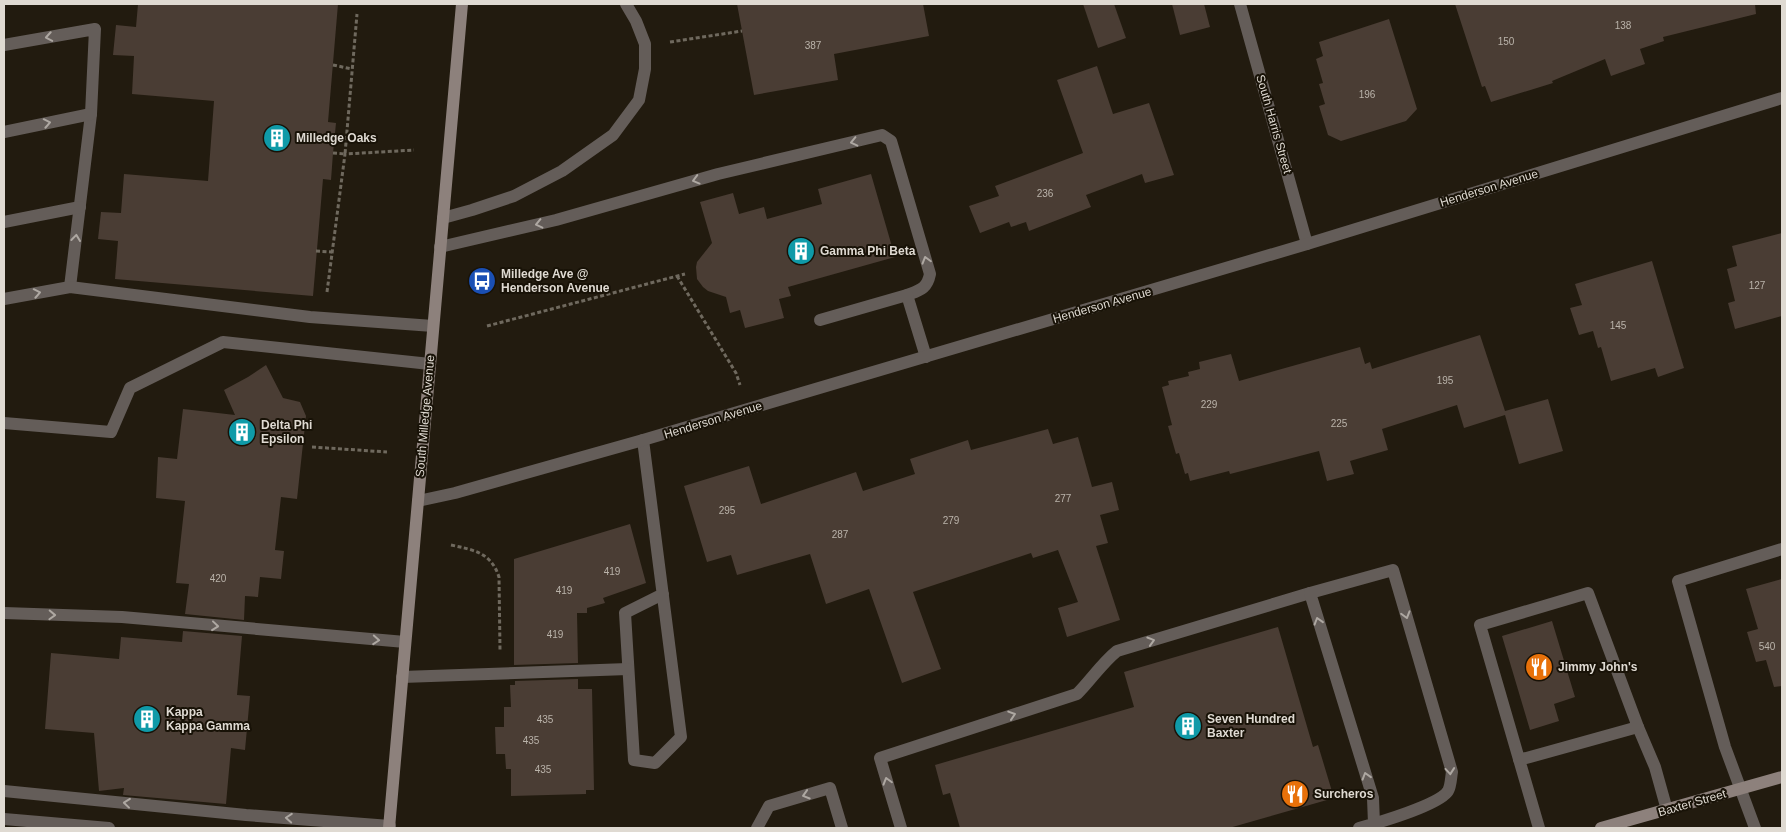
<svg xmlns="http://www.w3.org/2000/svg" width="1786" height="832" viewBox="0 0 1786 832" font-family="Helvetica,sans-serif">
	<rect width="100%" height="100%" fill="#221b0f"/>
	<!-- building -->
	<g fill="#4a3d34">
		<path d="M138 4H338L328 122 336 123 333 153 331 180 323 179 313 296 115 279 118 241 98 239 101 212 121 213 124 174 208 181 214 101 132 94 134 56 113 55 116 25 136 27Z"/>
		<path d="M737 4H923L929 36 834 54 838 80 754 95Z"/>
		<path d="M1083 4H1114L1126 38 1098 48Z"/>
		<path d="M1172 4H1204L1210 27 1180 35Z"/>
		<path d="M1455 4H1755L1756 14 1663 37 1664 41 1640 49 1645 64 1611 76 1605 59 1552 81 1553 83 1491 102 1485 86 1482 87Z"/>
		<path d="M1389 19 1417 109 1406 121 1341 141 1328 135 1319 106 1325 104 1319 84 1323 83 1316 59 1323 56 1319 42Z"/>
		<path d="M1097 66 1113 114 1149 103 1174 175 1145 183 1142 174 1086 195 1091 207 1029 231 1026 222 1011 227 1009 222 980 233 969 206 999 196 995 186 1083 153 1057 80Z"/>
		<path d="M871 174 895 257 788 287 791 296 779 299 784 318 745 328 740 310 730 313 726 297 708 291 703 287 697 279 696 267 697 262 712 243 700 202 733 193 739 214 764 207 767 219 822 204 818 189Z"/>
		<path d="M1782 233V316L1735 329 1728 303 1735 301 1727 269 1737 266 1732 246Z"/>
		<path d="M1652 261 1684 368 1658 377 1655 368 1611 381 1601 347 1598 348 1593 331 1579 335 1570 308 1582 305 1575 284Z"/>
		<path d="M1480 335 1505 411 1548 399 1563 451 1519 464 1505 415 1464 428 1457 405 1382 429 1388 450 1350 461 1354 474 1327 481 1319 451 1230 474 1229 471 1190 481 1188 473 1185 474 1179 453 1176 454 1168 426 1172 425 1162 387 1169 385 1168 381 1189 376 1188 372 1200 369 1199 362 1231 354 1239 381 1360 347 1365 364 1370 362 1372 369Z"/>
		<path d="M266 365 283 398 300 402 306 416 297 499 281 497 275 550 284 551 281 579 260 577 258 597 245 596 244 620 185 614 189 584 176 583 185 501 156 498 158 457 177 459 183 409 235 415 224 390 248 377Z"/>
		<path d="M1048 429 1053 444 1078 437 1092 487 1112 482 1119 510 1100 515 1108 543 1096 546 1120 620 1067 637 1058 608 1078 602 1058 550 1033 558 1031 553 913 592 941 669 902 683 869 589 826 604 810 554 737 575 731 555 707 562 684 486 749 466 761 504 856 472 863 491 915 474 910 459 968 440 971 450Z"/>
		<path d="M630 524 646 583 603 598 605 603 587 608V613H577L578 663 514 665V559Z"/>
		<path d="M1782 579V686L1774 687 1766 660 1756 662 1747 632 1758 629 1746 589Z"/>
		<path d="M1552 621 1575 697 1554 704 1559 721 1530 730 1502 636Z"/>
		<path d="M1278 627 1313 747 1318 745 1334 798 1229 828H960L950 793 943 795 935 765 1134 707 1124 672Z"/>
		<path d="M183 631 242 636 237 695 250 696 245 750 231 748 226 804 123 795 124 788 99 791 94 733 45 729 51 653 119 659 121 637 182 642Z"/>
		<path d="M578 679V689H592L594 790H586V794L511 796V769H506L505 754H496L495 727H504V707H511L510 685H515V681Z"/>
	</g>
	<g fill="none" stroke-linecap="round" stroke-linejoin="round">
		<!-- path -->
		<g stroke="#6f695e" stroke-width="3" stroke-dasharray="4 2.5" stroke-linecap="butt">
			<path d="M670 42 742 31"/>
			<path d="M333 65 352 69"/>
			<path d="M333 153 345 154 357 14"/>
			<path d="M316 251 332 252"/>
			<path d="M677 276 736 373 740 385"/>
			<path d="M327 292 345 154 414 150"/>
			<path d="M487 326 685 274"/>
			<path d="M312 447 387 452"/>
			<path d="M451 545C473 550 491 552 499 577L500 650"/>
		</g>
		<!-- service -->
		<g stroke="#645d59" stroke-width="12">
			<path d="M4 45 95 29 91 114 70 287"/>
			<path d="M4 132 91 114"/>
			<path d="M443 218 472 210 514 196 562 171 613 135 639 100 645 69V44L636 21 626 4"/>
			<path d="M4 222 80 207"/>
			<path d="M440 247 556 220 718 174 882 135 891 141 930 274C927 289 920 290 907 295"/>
			<path d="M4 299 70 287 310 317 433 326"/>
			<path d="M820 320 907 295 926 357"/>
			<path d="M4 423 111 432 130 388 223 342 430 364"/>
			<path d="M643 440 681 737 655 763 634 760 625 613 663 594"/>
			<path d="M4 613 122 617 405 642"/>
			<path d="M402 677 628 669"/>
			<path d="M1638 727 1655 767 1667 810"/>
			<path d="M1519 760 1638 727 1588 593 1480 625 1539 828"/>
			<path d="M4 791 246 815 390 826"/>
			<path d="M4 819 109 828"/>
			<path d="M757 828 769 806 830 788 842 828"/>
			<path d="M901 828 880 758 1077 694C1091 680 1102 663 1117 651L1310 593"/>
			<path d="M1359 828C1377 823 1439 805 1448 791 1451 786 1451 777 1452 772L1393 570 1310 593 1373 798 1374 824 1375 828"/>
			<path d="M1755 828 1725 747 1678 581 1782 549"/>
		</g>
		<!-- minor -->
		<g stroke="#645d59" stroke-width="12">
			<path d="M1240 4 1307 244"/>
			<path d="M418 501 455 493 643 440 1307 244 1782 98"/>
		</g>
		<!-- secondary -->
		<g stroke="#8d817c" stroke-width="12">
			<path d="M389 828 462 4"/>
			<path d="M1601 828 1782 777"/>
		</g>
	</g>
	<!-- one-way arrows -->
	<defs><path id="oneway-chevron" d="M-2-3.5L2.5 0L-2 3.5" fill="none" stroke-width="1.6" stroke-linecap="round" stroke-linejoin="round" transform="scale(1.25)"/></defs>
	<g stroke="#aea8a2">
		<use href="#oneway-chevron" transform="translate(49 37) rotate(170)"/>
		<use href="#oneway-chevron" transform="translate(47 123) rotate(-11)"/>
		<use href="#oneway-chevron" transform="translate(854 142) rotate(167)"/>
		<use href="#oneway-chevron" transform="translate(696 180) rotate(165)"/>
		<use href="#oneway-chevron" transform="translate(539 224) rotate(167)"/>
		<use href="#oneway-chevron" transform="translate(76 238) rotate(-83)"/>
		<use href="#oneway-chevron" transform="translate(926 260) rotate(-106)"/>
		<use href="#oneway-chevron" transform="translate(37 293) rotate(-11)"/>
		<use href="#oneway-chevron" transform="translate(52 615) rotate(2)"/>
		<use href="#oneway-chevron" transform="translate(1406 615) rotate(74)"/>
		<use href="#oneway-chevron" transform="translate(1318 621) rotate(-107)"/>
		<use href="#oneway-chevron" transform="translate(215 626) rotate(6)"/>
		<use href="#oneway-chevron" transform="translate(376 640) rotate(4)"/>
		<use href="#oneway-chevron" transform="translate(1151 641) rotate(-17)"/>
		<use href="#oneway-chevron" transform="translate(1012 715) rotate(-18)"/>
		<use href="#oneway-chevron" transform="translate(1450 771) rotate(85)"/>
		<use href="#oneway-chevron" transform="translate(1366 776) rotate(-107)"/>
		<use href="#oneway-chevron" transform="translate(887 781) rotate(-106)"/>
		<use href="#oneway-chevron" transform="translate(806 795) rotate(163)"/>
		<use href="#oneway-chevron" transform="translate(127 803) rotate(-174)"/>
		<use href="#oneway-chevron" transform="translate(289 818) rotate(-176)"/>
	</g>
	<!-- icons -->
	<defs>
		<g id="building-disc" transform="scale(1.4375)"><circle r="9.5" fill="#0f9aa8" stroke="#181207"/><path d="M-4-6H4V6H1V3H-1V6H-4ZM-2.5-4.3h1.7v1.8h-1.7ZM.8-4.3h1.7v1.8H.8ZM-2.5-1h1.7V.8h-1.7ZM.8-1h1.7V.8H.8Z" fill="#fff"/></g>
		<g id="bus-disc" transform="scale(1.4375)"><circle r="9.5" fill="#1a4fb4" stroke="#181207"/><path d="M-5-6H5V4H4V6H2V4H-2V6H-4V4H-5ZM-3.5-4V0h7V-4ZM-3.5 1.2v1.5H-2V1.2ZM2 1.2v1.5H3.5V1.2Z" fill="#fff"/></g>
		<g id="restaurant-disc" transform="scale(1.4375)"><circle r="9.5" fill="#e8710a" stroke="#181207"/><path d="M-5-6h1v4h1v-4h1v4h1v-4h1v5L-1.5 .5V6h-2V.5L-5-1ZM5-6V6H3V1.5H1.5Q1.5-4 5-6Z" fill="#fff"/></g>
	</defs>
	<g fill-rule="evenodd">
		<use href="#building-disc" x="277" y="138"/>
		<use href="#building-disc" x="801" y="251"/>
		<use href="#bus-disc" x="482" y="281"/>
		<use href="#building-disc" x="242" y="432"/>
		<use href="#restaurant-disc" x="1539" y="667"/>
		<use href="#building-disc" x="147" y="719"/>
		<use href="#building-disc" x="1188" y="726"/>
		<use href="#restaurant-disc" x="1295" y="794"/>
	</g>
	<g text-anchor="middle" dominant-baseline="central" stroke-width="4" stroke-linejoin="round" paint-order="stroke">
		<!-- number labels -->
		<g font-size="10" fill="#bab3aa">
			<text x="1623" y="25">138</text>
			<text x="1506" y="41">150</text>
			<text x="813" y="45">387</text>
			<text x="1367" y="94">196</text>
			<text x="1045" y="193">236</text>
			<text x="1757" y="285">127</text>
			<text x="1618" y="325">145</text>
			<text x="1445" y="380">195</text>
			<text x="1209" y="404">229</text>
			<text x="1339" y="423">225</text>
			<text x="1063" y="498">277</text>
			<text x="727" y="510">295</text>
			<text x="951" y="520">279</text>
			<text x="840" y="534">287</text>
			<text x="612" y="571">419</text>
			<text x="218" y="578">420</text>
			<text x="564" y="590">419</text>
			<text x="555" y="634">419</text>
			<text x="1767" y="646">540</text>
			<text x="545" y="719">435</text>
			<text x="531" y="740">435</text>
			<text x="543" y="769">435</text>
		</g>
		<!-- street labels -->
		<g font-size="12" fill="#dfdad2" stroke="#181207">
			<text transform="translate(1274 124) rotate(74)">South Harris Street</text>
			<text transform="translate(1489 188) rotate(-17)">Henderson Avenue</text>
			<text transform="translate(1102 305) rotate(-16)">Henderson Avenue</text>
			<text transform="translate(425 416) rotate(-85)">South Milledge Avenue</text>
			<text transform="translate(713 420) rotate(-17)">Henderson Avenue</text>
			<text transform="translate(1692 803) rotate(-16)">Baxter Street</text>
		</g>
		<!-- poi labels -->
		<g font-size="12" font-weight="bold" fill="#dfdad2" stroke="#181207" text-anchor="start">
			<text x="296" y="138">Milledge Oaks</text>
			<text x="820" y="251">Gamma Phi Beta</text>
			<text x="501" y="274">Milledge Ave @<tspan x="501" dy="14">Henderson Avenue</tspan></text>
			<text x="261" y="425">Delta Phi<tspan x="261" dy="14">Epsilon</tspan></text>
			<text x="1558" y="667">Jimmy John's</text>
			<text x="166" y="712">Kappa<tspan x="166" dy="14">Kappa Gamma</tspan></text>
			<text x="1207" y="719">Seven Hundred<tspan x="1207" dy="14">Baxter</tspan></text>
			<text x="1314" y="794">Surcheros</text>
		</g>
	</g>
	<!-- border -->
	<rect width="1786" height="832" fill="none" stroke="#dfdad2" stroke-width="10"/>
</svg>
